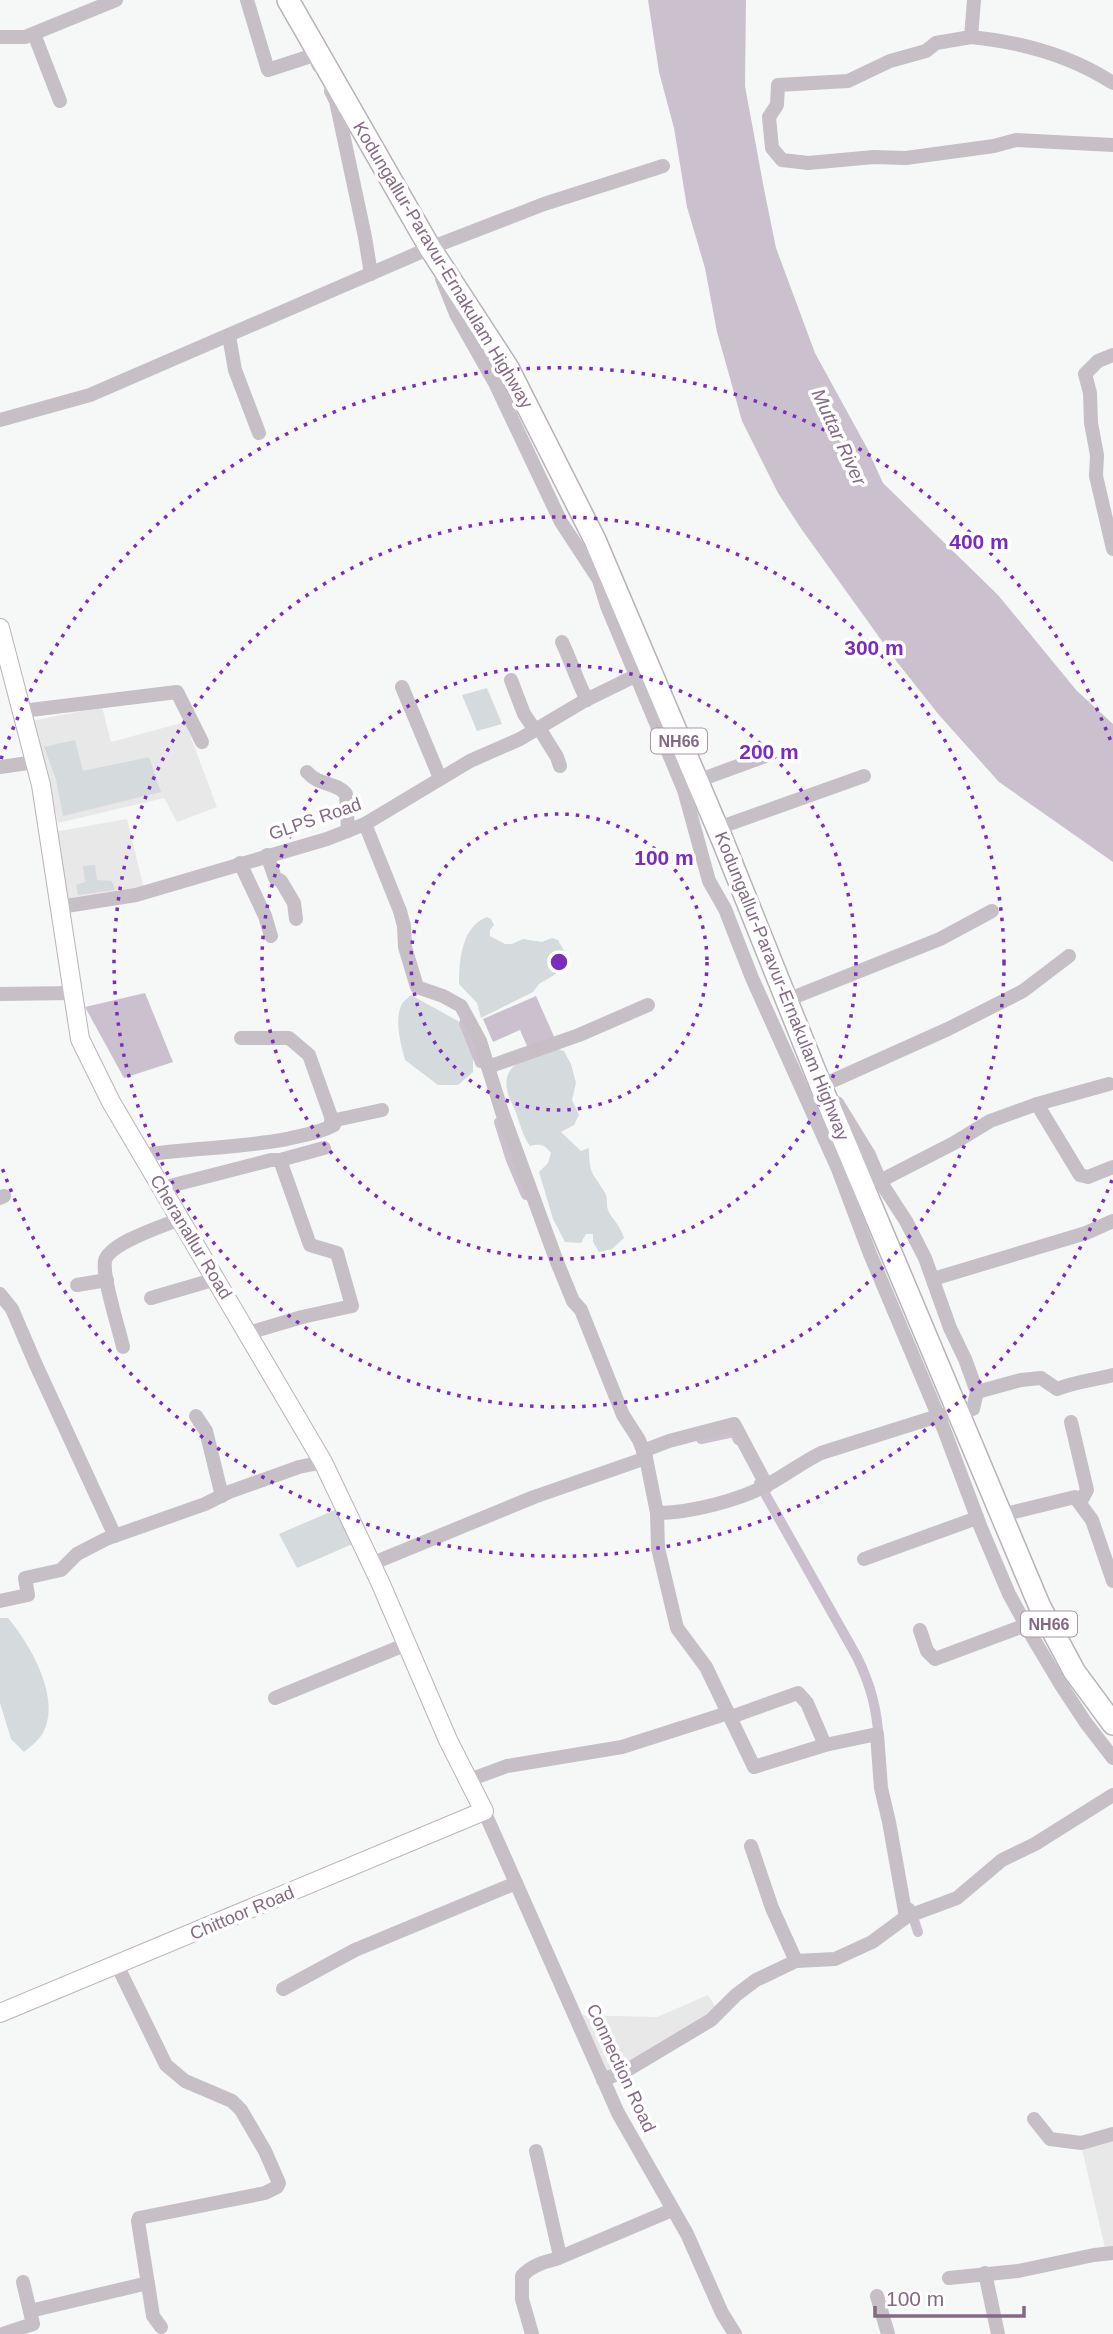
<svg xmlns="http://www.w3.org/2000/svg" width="1113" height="2334" viewBox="0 0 1113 2334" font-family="Arial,sans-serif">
	<rect width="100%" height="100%" fill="#f5f8f7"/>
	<!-- built -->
	<g fill="#e8e8e9">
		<path d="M102 707 111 742 185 722 217 807 177 822 164 798 58 823 48 779 31 721Z"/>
		<path d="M127 819 144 889 65 902 54 832Z"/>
		<path d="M708 1995 716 2008 690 2032 608 2075 576 2015 657 2017Z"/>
		<path d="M1113 2141V2248H1105L1082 2149Z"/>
	</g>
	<!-- green -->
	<g fill="#d5dadc">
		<path d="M487 688 502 724 477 731 462 695Z"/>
		<path d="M75 740 83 771 149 757 161 792 63 816 56 779 44 747Z"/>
		<path d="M95 865 97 880 112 881 115 890 78 895 76 885 85 882 83 866Z"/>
		<path d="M487 917 491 919 494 925 490 930V936L505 944H512L523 939 542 942 552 938 558 940 567 956 561 971 539 984 533 992 481 1018 477 1003 459 984C459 960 462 926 487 917Z"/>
		<path d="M411 995 458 1021 473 1049V1072L458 1085H438L405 1060C401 1044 393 1018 403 1002 403 1002 411 995 411 995Z"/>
		<path d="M558 1049 564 1051 571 1064 576 1083 572 1100 579 1115 574 1125 561 1132 581 1151 589 1148C589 1176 593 1172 605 1193 608 1198 606 1204 608 1210 612 1220 620 1224 624 1238L612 1249 599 1252 593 1242V1234H586L581 1243 565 1242 553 1219 539 1172 548 1163 551 1153C545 1145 541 1143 530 1146 522 1135 520 1123 515 1110 512 1103 508 1096 507 1089 501 1060 538 1055 558 1049Z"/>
		<path d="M337 1509 355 1543 297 1568 279 1534Z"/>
		<path d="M0 1618H8C30 1644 62 1699 43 1733 39 1740 30 1747 24 1752L11 1739 0 1703Z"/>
	</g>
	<!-- water -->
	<g fill="#cbc0cd">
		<path d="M648 0H746L745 86 764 189 776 248 815 353 867 448 883 483 998 595 1077 691 1113 724V862L999 782 939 715 897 662 800 527 778 493 742 421 717 332 705 268 687 207 674 128 659 72Z"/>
		<path d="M145 993 173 1062 124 1078 85 1007Z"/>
		<path d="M536 996 556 1041 530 1053 520 1030 493 1042 483 1019Z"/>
	</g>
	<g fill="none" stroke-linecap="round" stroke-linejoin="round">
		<!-- canal -->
		<g stroke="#cbc0cd" stroke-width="10">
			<path d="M464 1023 480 1063"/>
			<path d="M499 1122 511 1160 526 1195"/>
			<path d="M701 1439 734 1432 738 1440"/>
			<path d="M759 1483 857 1657C871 1686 877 1709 879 1742"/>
			<path d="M910 1908 918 1932"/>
		</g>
		<!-- major casing -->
		<g stroke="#bbb2ba" stroke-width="20">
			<path id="major" d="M0 628 41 785 80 1039 111 1102 323 1462 380 1582 448 1740 484 1811 0 2013"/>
		</g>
		<!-- highway casing -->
		<g stroke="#b9b2b9" stroke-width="24">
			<path id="highway" d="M288 0 430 248 508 368 595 540 722 839 821 1086 1040 1607 1074 1671 1113 1724"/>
		</g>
		<!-- minor -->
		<g stroke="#c6bfc6" stroke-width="14">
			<path d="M247 0 268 70 314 55 319 66"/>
			<path d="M974 0 971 37C1021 42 1070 55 1113 83"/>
			<path d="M34 34 60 101"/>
			<path d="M0 37H25L116 0"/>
			<path d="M971 37 936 43 926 51 890 61 848 81 778 85 777 105 769 117 772 148 782 160 808 163 874 157 906 158 994 146 1016 140 1113 145"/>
			<path d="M331 91 336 101 365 237 371 274"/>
			<path d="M442 279 456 314 495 383 561 522 599 580 607 606 684 790 709 881 725 909 752 978 838 1169 870 1254 943 1427 981 1528 1009 1594 1033 1638 1061 1685 1086 1723 1113 1758"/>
			<path d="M229 336 235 370 259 433"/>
			<path d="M1113 355 1098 361 1085 374 1090 393 1091 423 1097 455 1096 476 1113 549"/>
			<path d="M0 420 90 395 430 248 544 204 663 166"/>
			<path d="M562 642C571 661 577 681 587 700"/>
			<path d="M511 680 524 714 535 730"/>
			<path d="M402 687 440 778"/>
			<path d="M22 711 177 692 202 742"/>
			<path d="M539 728 557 757 560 766"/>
			<path d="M0 767 35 762"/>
			<path d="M307 772C320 787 335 781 346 794L348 831"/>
			<path d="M697 781 768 755"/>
			<path d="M365 824 400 911 404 926 405 947 417 987 443 996 461 1006 480 1041 502 1112 557 1262 573 1301 581 1310 623 1415 639 1440 646 1458 657 1513 658 1548 677 1628 706 1667 754 1767 825 1745 807 1703 798 1693 731 1717"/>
			<path d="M718 828 864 776"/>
			<path d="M267 855 275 878 281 881 294 903 296 919"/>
			<path d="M240 863 265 916 271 936"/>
			<path d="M60 907 136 895 327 839 365 824 470 761 520 739 584 701 635 676"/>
			<path d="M0 994 73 993"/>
			<path d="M787 1000 940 939 992 911"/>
			<path d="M488 1067 579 1035 648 1005"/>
			<path d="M821 1086 948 1029 1023 991 1069 956"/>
			<path d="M1037 1104 1080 1175 1088 1177 1113 1167"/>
			<path d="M331 1121 382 1110"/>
			<path d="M143 1155C191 1148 240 1148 287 1139 304 1135 319 1133 334 1125L309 1055 289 1038H241"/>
			<path d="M280 1160 324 1148"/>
			<path d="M880 1181 954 1143 990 1121 1037 1104 1109 1084"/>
			<path d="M162 1188 271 1160H280L310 1245 337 1253 352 1306 302 1317 248 1333"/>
			<path d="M0 1198 4 1196"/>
			<path d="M933 1279 1086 1233 1113 1221"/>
			<path d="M77 1285 107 1280"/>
			<path d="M0 1294 12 1309 36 1365 115 1536"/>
			<path d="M151 1298 216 1279"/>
			<path d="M123 1347C119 1328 102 1278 105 1261 109 1243 163 1226 180 1219"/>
			<path d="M977 1392 1021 1380 1041 1378 1057 1389C1075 1382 1094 1380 1113 1375"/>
			<path d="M196 1416 206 1431 222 1496"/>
			<path d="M1071 1422 1087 1490 1080 1503"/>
			<path d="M643 1451 669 1441 734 1424 767 1486"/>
			<path d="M657 1513C690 1513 741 1500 769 1484 787 1474 803 1462 821 1453L938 1416 973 1409 977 1392 965 1359 950 1328 925 1258 906 1221 880 1181 869 1155 837 1103"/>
			<path d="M1002 1515 1075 1497 1092 1520 1113 1581"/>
			<path d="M864 1559 977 1518"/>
			<path d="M371 1564 534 1497 646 1458"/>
			<path d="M0 1601 28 1595 25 1578 61 1570 77 1554 106 1539 205 1504 229 1492 299 1467 323 1462"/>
			<path d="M920 1630 927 1651 935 1659 1026 1625"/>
			<path d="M275 1698 407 1644"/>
			<path d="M825 1745 877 1734 881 1788 889 1822 906 1917"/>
			<path d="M469 1780 507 1766 622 1747 728 1713"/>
			<path d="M484 1811 618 2113 687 2234 722 2313 735 2334"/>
			<path d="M751 1846 772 1908 796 1961"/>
			<path d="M117 1965 166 2065 185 2081 232 2101 241 2110 265 2151 279 2183 277 2187 265 2193 139 2218 138 2221 153 2316 161 2327"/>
			<path d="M283 1989 355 1950 516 1883"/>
			<path d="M603 2080 629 2069 711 2020 736 1995 756 1980 796 1961 835 1959 872 1942 906 1917 957 1898 1002 1860 1035 1844 1113 1795"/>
			<path d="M1034 2119 1050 2139 1081 2143 1113 2134"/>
			<path d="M536 2151 560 2256"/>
			<path d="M985 2273 998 2334"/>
			<path d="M949 2278 1018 2271 1094 2255 1113 2253"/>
			<path d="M877 2296 888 2334"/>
			<path d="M30 2311 148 2283"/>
			<path d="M3 2334 33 2324 23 2282"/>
			<path d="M532 2334 522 2299V2276C531 2266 543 2262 556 2259L672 2210"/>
		</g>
		<!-- major -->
		<use href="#major" stroke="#fff" stroke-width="18"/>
		<!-- highway -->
		<use href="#highway" stroke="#fff" stroke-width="21"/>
	</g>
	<!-- distance rings -->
	<g fill="none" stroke="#7b2cbf" stroke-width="3.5" stroke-dasharray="3.5 7">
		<circle cx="559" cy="962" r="148"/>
		<circle cx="559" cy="962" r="297"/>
		<circle cx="559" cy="962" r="445"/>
		<path d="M1112 1180A594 594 0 0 1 1 1165M1 759A594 594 0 0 1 1112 744"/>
	</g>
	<g text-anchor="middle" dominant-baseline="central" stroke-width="7" stroke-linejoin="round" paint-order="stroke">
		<!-- shield labels -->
		<g fill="#fff" stroke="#a996a8" stroke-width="2">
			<rect x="651" y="728.5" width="56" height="25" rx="5"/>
			<rect x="1021" y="1611.5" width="56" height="25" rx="5"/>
		</g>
		<g font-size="16" font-weight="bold" fill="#846983">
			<text x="679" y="741">NH66</text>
			<text x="1049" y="1624">NH66</text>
		</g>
		<!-- street labels -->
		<g font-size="18" fill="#846983" stroke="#fff">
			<text transform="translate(443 265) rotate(59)">Kodungallur-Paravur-Ernakulam Highway</text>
			<text transform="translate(315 819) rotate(-19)">GLPS Road</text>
			<text transform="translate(782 986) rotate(68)">Kodungallur-Paravur-Ernakulam Highway</text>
			<text transform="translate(191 1237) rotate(59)">Cheranallur Road</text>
			<text transform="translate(242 1913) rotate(-23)">Chittoor Road</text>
			<text transform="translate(621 2068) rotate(65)">Connection Road</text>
		</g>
		<!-- water labels -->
		<g font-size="19" font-style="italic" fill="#836986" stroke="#fff">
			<text transform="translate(839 437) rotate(65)">Muttar River</text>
		</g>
	</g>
	<circle cx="559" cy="962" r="10" fill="#7b2cbf" stroke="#fff" stroke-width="3.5"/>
	<g font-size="21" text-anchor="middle" font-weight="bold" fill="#7b2cbf" stroke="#fff" stroke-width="7" stroke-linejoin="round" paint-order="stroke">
		<text x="979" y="549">400 m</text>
		<text x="874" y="655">300 m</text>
		<text x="769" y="759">200 m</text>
		<text x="664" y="865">100 m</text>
	</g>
	<!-- scale -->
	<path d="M875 2306v10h149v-10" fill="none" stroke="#846983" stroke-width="3.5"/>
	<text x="886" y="2306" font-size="21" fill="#846983" stroke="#ffffff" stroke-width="5" paint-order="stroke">100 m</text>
</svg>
